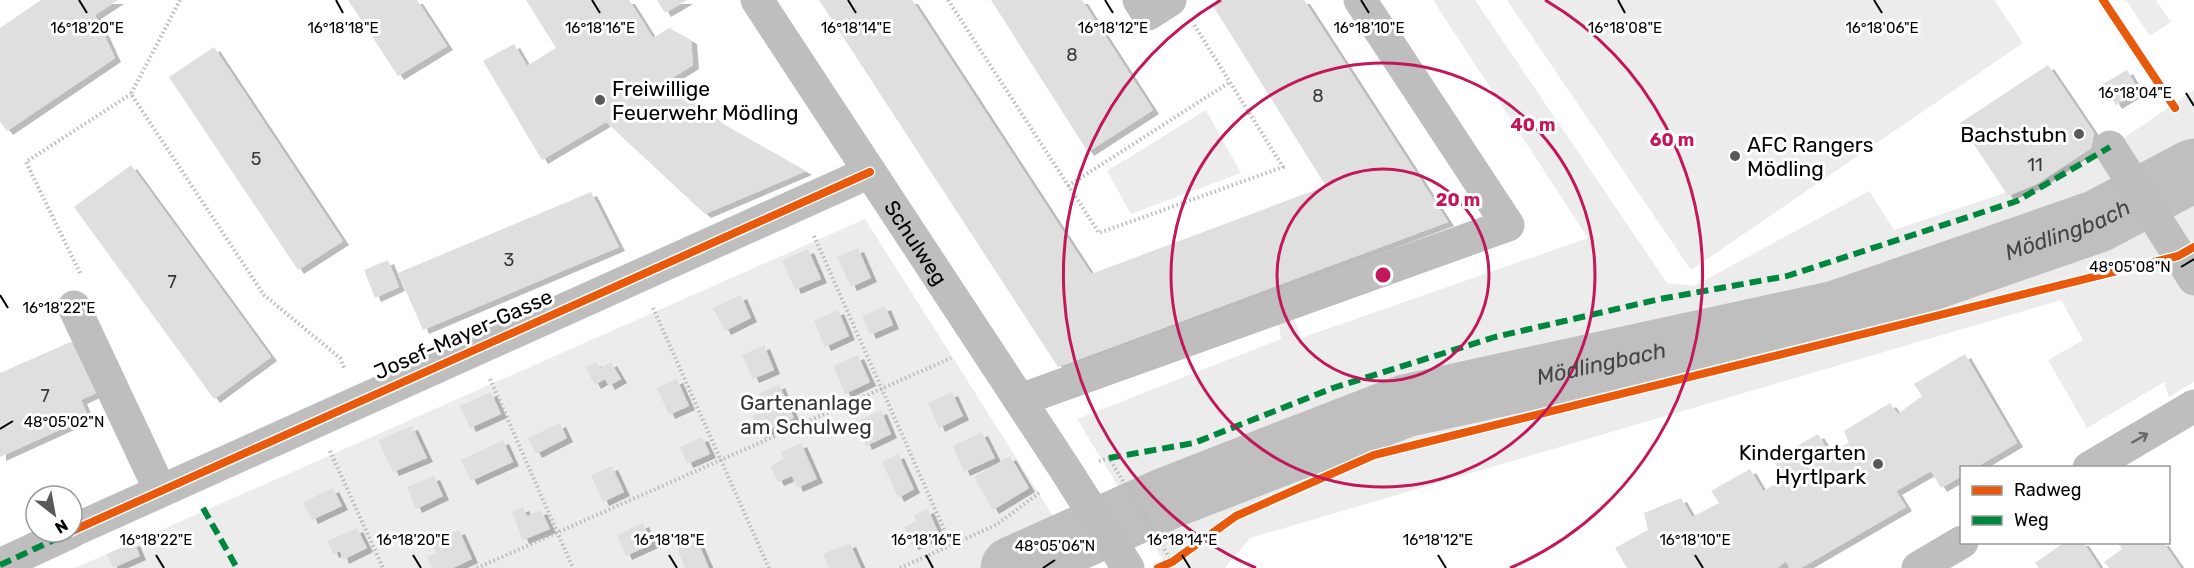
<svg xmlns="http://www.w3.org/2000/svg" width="2194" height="568" viewBox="0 0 2194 568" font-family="Rubik,sans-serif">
	<defs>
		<filter id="shadow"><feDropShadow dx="6" dy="4" stdDeviation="0" flood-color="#0004"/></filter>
	</defs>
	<rect width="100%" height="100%" fill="#fff"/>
	<!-- green -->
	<g fill="#ececec">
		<path d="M1433 0H1475L1667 283 1694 286 1869 191 1894 230 1999 195 2108 149 2194 90V382L2169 397 2164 382 2087 428 2048 360 2083 340 2061 300 1250 538 1225 568H1168L1077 419 1281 339 1277 314 1291 310 1301 338 1588 238Z"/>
		<path d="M1507 0H1994L2023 43 1691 270Z"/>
		<path d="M2126 0H2156L2171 22 2150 36Z"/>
		<path d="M1206 110 1241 173 1131 214 1107 171Z"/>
		<path d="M865 219 1086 568H75Z"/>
	</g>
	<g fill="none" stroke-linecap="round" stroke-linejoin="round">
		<!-- river -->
		<path stroke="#bfbfbf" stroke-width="63" id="s1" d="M1012 568 1168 498 1405 406 1836 312 2098 221 2194 170"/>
	</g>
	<!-- building -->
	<g fill="#dfdfdf" filter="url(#shadow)">
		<path d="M41 0H118L95 15 115 58 7 131 0 122V28Z"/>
		<path d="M348 0H417L447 46 398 76Z"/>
		<path d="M526 0H629L653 38 669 28 691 40 693 65 669 80 718 121 806 171 705 214 606 122 542 160 483 61 514 44 527 66 556 48Z"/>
		<path d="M657 0H687L665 13Z"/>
		<path d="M819 0H912L1091 274 1326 186 1213 6 1222 0H1304L1448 222 1058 367Z"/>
		<path d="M991 0H1082L1153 110 1088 152Z"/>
		<path d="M214 47 343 241 298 270 169 77Z"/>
		<path d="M2048 65 2094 133 2091 148 2037 184 2008 196 1960 123Z"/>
		<path d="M2127 70 2139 91 2116 105 2103 84Z"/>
		<path d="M131 165 271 357 214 399 74 207Z"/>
		<path d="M591 192 619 247 423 330 398 273Z"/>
		<path d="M858 248 871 278 851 287 837 257Z"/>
		<path d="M808 249 821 279 795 290 782 260Z"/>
		<path d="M388 260 399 287 375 298 364 270Z"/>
		<path d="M741 295 751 318 725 331 713 308Z"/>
		<path d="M885 306 893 325 870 335 862 316Z"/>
		<path d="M838 310 849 336 825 347 814 321Z"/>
		<path d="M75 340 98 392 81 400 88 417 0 457V373Z"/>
		<path d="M764 345 774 370 753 379 742 355Z"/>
		<path d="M1965 354 2017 443 1975 468H1962V476L1941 488 1931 471 1896 491 1906 507 1801 568H1790L1786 561 1777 568H1627L1615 548 1648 530 1644 513 1681 498 1692 517 1719 503 1711 491 1750 469 1763 491 1784 479 1773 460 1818 434 1829 452 1849 443 1844 431 1890 403 1898 414 1922 396 1914 384Z"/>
		<path d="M858 355 870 382 845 394 833 366Z"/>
		<path d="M596 362 600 368 611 362 621 379 609 386 605 379 595 385 585 367Z"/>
		<path d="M677 379 689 406 669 415 657 388Z"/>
		<path d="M779 384 794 418 760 434 752 416 766 410 759 394Z"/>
		<path d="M491 392 501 414 470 428 460 406Z"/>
		<path d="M952 392 963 416 939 428 928 403Z"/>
		<path d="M881 410 891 434 866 446 856 422Z"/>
		<path d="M560 423 567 438 536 454 528 438Z"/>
		<path d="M412 426 427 458 393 472 378 440Z"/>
		<path d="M982 432 995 458 964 472 953 446Z"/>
		<path d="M702 437 710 454 687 464 680 447Z"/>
		<path d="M503 440 513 462 471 481 461 460Z"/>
		<path d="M801 443 817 479 797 488 792 476 778 482 770 466 784 459 781 452Z"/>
		<path d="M898 454 914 489 898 498 882 462Z"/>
		<path d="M1010 456 1029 488 993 510 974 477Z"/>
		<path d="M612 466 624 492 603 502 591 475Z"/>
		<path d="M434 476 443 496 416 509 407 487Z"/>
		<path d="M333 488 342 506 312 520 303 502Z"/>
		<path d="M523 507 527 516 541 510 550 529 523 540 512 512Z"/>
		<path d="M928 509 939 534 912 546 904 527 916 521 914 515Z"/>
		<path d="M643 523 652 544 626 556 617 535Z"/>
		<path d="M357 528 367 548 343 560 340 551 333 554 328 541Z"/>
		<path d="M459 530 472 559 453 568H432L427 556 436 553 431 542Z"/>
		<path d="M697 540 709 568H685L677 548Z"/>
		<path d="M134 542 140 556 113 568 107 554Z"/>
		<path d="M2065 542H2083L2100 568H2039L2035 563Z"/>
		<path d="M2117 542H2163L2181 568H2109L2104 562 2122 549Z"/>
		<path d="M850 543 861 568H829L823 554Z"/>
	</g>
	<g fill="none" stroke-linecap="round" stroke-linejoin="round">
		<!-- path -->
		<g stroke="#b9b9b9" stroke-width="4" stroke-dasharray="1.5 3" stroke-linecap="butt">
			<path d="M180 0 131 94 264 295 340 358 345 370"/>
			<path d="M948 0 1099 233 1283 167 1193 23"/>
			<path d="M1068 186 1230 82"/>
			<path d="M814 236 951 545"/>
			<path d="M80 273 26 162 131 94"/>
			<path d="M653 308 769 568"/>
			<path d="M490 379 573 568"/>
			<path d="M330 451 383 568"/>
			<path d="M1099 461 1109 458 1172 562"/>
			<path d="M477 568 951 358"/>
			<path d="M900 568 996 525 1039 493"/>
		</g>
		<!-- minor -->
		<g stroke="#bebebe" stroke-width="33">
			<path id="s2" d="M757 0 1065 469 1128 568"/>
			<path d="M1139 0 1148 14 1170 0"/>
			<path d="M2110 147 2194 279"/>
			<path d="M74 307 160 490"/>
			<path d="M1020 400 1508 225 1360 0"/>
			<path d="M2089 468 2194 406"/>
			<path d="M72 531 870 172"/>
			<path d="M0 565 71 532"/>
			<path d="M1918 568 1962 542"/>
		</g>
		<!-- quiet -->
		<g stroke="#00873e" stroke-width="6" stroke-dasharray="12 6" stroke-linecap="butt">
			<path d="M1109 458 1194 443 1333 388 1495 337 1660 299 1787 276 2017 201 2110 147"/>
			<path d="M203 508 237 568"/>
			<path d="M0 565 71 532"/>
		</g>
		<!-- cycleway casing -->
		<g stroke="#fff" stroke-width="11">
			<g id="cycleway">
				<path d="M2103 0 2175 108"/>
				<path d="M72 531 870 172"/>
				<path d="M1158 568 1172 562 1236 516 1374 455 2178 256 2194 247"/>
			</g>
		</g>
		<!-- cycleway -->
		<use href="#cycleway" stroke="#e8590c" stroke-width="8"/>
	</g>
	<!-- one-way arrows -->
	<defs><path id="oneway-shaft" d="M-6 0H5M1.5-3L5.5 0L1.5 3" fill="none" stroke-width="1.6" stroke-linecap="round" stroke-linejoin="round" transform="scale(1.5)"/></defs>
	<use stroke="#686868" href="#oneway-shaft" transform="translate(2140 438) rotate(-30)"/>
	<!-- ticks -->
	<path fill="none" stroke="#000" stroke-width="2" d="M79 0 87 13M336 0 343 13M592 0 600 13M848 0 856 13M1105 0 1113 13M1361 0 1369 13M1618 0 1625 13M1874 0 1882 13M2186 93 2194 106M2181 267 2194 259M0 295 8 308M0 429 13 421M156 555 164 568M413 555 421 568M669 555 677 568M926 555 933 568M1182 555 1190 568M1438 555 1446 568M1695 555 1703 568M1043 568 1055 560"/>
	<!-- distance rings -->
	<g fill="none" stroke="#c2185b" stroke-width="3">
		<circle cx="1383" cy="275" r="106"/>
		<circle cx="1383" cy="275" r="212"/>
		<path d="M1256 568A319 319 0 0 1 1221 0M1545 0A319 319 0 0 1 1510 568"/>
	</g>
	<!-- markers -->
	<g fill="#595959" stroke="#fff" stroke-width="2">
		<circle cx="600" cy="100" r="6"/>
		<circle cx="2079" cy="134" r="6"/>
		<circle cx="1735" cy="156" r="6"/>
		<circle cx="1878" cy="464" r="6"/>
	</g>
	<g text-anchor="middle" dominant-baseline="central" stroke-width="6" stroke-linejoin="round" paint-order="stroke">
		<!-- number labels -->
		<g font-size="18" fill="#383838">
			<text x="1072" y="55">8</text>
			<text x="1318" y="96">8</text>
			<text x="256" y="159">5</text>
			<text x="2035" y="165">11</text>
			<text x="509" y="260">3</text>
			<text x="172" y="282">7</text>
			<text x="45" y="396">7</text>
		</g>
		<!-- poi labels -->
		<g font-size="21" fill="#000" stroke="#fff" text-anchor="start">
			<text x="612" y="88">Freiwillige<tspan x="612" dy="24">Feuerwehr Mödling</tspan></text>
			<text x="2067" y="134" text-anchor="end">Bachstubn</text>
			<text x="1747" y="144">AFC Rangers<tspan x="1747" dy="24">Mödling</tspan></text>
			<text x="1866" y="452" text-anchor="end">Kindergarten<tspan x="1866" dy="24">Hyrtlpark</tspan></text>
		</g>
		<!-- street labels -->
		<g font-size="21" fill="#000" stroke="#fff">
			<text stroke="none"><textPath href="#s2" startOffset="290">Schulweg</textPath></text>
			<text transform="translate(463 334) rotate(-24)">Josef-Mayer-Gasse</text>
		</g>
		<!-- park labels -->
		<g font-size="21" fill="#333" stroke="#fff">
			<text x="806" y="402">Gartenanlage<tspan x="806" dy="24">am Schulweg</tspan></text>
		</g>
		<!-- water labels -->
		<g font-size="22" font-style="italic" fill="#444" stroke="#fff">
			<text stroke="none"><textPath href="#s1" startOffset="1112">Mödlingbach</textPath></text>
			<text stroke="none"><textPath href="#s1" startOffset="626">Mödlingbach</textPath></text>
		</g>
	</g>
	<g font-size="15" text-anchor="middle" fill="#000" stroke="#fff" stroke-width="6" stroke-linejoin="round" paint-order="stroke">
		<text x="1625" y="33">16°18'08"E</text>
		<text x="87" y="33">16°18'20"E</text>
		<text x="343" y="33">16°18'18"E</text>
		<text x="600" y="33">16°18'16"E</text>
		<text x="856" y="33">16°18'14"E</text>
		<text x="1113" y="33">16°18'12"E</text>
		<text x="1369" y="33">16°18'10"E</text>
		<text x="1882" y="33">16°18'06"E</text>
		<text x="2135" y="98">16°18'04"E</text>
		<text x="2130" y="272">48°05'08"N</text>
		<text x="59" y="313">16°18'22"E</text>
		<text x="64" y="427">48°05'02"N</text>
		<text x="156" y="545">16°18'22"E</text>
		<text x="413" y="545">16°18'20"E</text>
		<text x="669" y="545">16°18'18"E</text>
		<text x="926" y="545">16°18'16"E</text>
		<text x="1182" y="545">16°18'14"E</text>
		<text x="1438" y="545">16°18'12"E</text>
		<text x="1695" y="545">16°18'10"E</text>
		<text x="1055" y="551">48°05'06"N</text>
	</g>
	<circle cx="1383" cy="275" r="9" fill="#c2185b" stroke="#fff" stroke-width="3"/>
	<g font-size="18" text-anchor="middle" font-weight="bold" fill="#c2185b" stroke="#fff" stroke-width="6" stroke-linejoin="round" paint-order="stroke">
		<text x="1533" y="131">40 m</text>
		<text x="1672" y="146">60 m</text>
		<text x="1458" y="206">20 m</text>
	</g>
	<!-- legend -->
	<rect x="1960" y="466" width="210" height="78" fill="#ffffff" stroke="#999999" stroke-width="1.5"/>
	<rect x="1972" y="486" width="30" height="9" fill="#e8590c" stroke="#999999" stroke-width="1.5"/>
	<text x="2014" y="496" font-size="18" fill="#000000">Radweg</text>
	<rect x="1972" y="516" width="30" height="9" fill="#00873e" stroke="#999999" stroke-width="1.5"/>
	<text x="2014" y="526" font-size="18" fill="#000000">Weg</text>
	<!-- north arrow -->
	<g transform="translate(54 514) rotate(149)"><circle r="28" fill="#ffffff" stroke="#999999" stroke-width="1.5"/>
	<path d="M0-4.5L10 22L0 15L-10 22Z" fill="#595959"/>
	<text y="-9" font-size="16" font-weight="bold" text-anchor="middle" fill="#000000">N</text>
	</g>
</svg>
